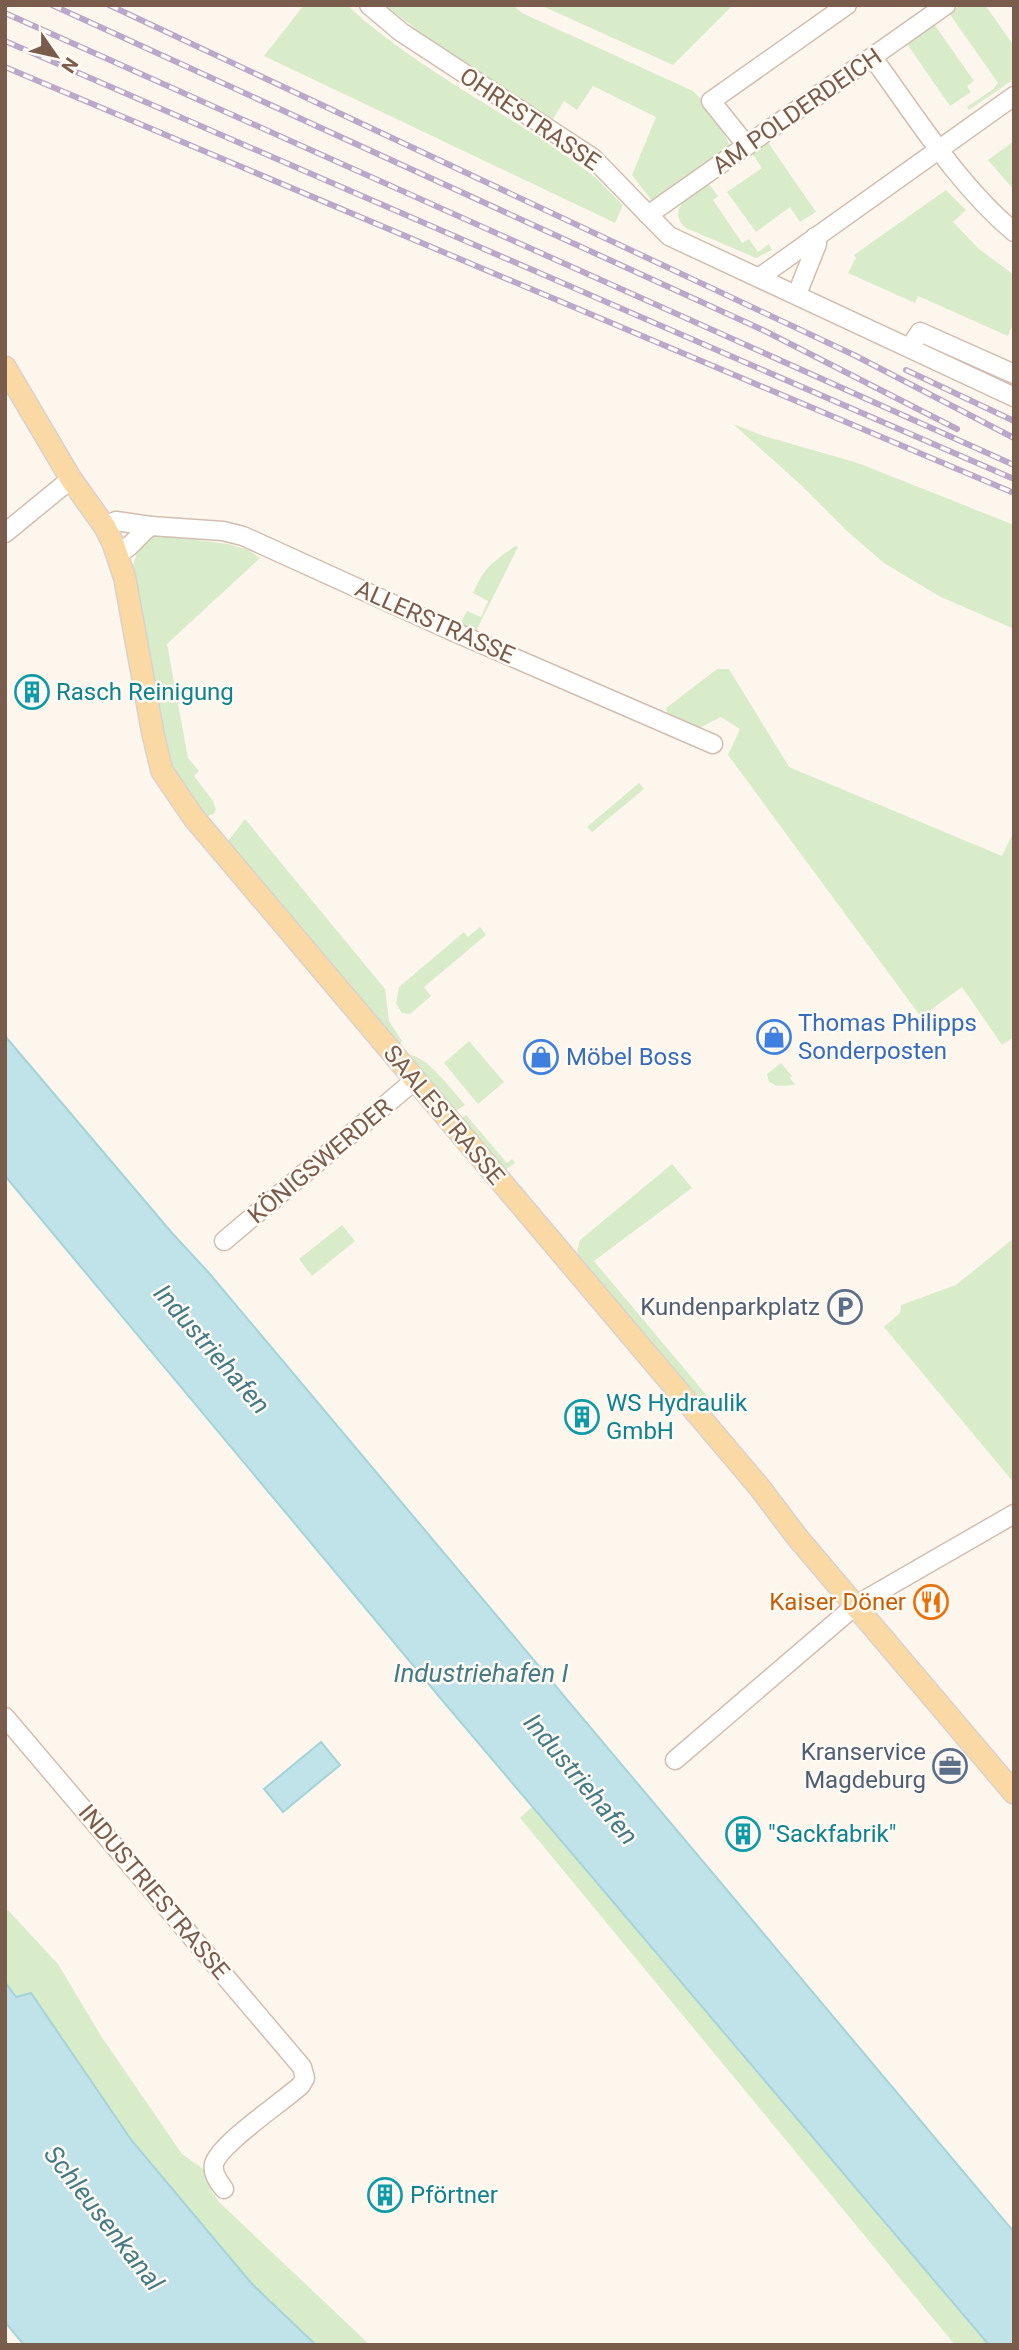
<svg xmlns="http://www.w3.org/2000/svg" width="1019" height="2350" viewBox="0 0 1019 2350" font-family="Roboto,sans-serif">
	<rect width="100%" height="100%" fill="#fdf6ec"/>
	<!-- green -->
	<g fill="#d8ecc9">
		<path d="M304 5H347C417 70 507 112 583 168 598 178 610 193 623 205L615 223 264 56Z"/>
		<path d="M385 5H513L522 13 693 91 709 107 731 147 652 201 632 175 656 117 593 86 577 110 564 101 553 119 421 33Z"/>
		<path d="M540 5H733L673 65Z"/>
		<path d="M961 5H985L1014 46V79L969 110 967 107 992 90 998 83 949 13Z"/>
		<path d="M934 24 974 81 967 86 971 92 950 106 907 44Z"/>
		<path d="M767 141 816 212 800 222 790 207 756 232 727 192 762 168 752 153Z"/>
		<path d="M1014 141V190L988 160Z"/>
		<path d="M708 183 718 196 713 200 742 243 749 239 758 252 769 244 772 250 756 258 686 228C664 209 694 193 708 183Z"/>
		<path d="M946 190 966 210 953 222 979 249 1014 275V328H1011L1008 336 918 296 915 303 848 273 856 258 854 255Z"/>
		<path d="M733 424 764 436 858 463 1014 525V629L939 596 884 563 848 532 801 485Z"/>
		<path d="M149 534 228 544 248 550 260 558 167 644 188 758 199 771 194 776 213 801 216 810 213 814 202 818 168 765 131 572 139 546Z"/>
		<path d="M515 546 518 547 474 635 463 628 461 622 467 611 481 617 488 601 473 593C485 566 492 563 515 546Z"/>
		<path d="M717 669H729L789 767 1002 856 1014 831V1037L1002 1045 962 987 921 1017 728 755 740 729 721 717 699 728 669 718 666 708Z"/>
		<path d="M639 783 644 789 592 832 587 827Z"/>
		<path d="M245 819 385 989 389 1021 402 1041 399 1046 225 845Z"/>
		<path d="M480 927 486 935 424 987 431 996 410 1014 402 1013 396 1003 399 987 464 932 468 937Z"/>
		<path d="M469 1041 504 1082 478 1104 444 1063Z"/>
		<path d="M411 1055C428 1058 453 1091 465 1105L454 1112 409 1057Z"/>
		<path d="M781 1063 792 1076 790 1078 795 1085 777 1086 769 1082 767 1074Z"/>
		<path d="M466 1115 507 1163 512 1159 515 1163 504 1171 461 1119Z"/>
		<path d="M672 1164 692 1188 594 1261 719 1410 712 1414 708 1413 583 1264 577 1251 580 1240Z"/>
		<path d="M342 1225 355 1241 312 1276 299 1259Z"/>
		<path d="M1014 1238V1483L884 1327 900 1313 901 1305 956 1285Z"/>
		<path d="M533 1806 989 2345H955L520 1818Z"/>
		<path d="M5 1907 58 1964 101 2036 182 2154 206 2171 212 2192 219 2202 370 2345H316L252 2284 132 2141 31 1994 16 1997 5 1982Z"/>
	</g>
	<!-- water -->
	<g fill="#bfe3e8" stroke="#a5d3da" stroke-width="2">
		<path d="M5 1036 172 1233 209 1273 1014 2232V2345H989L447 1706 5 1176Z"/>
		<path d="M321 1742 340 1765 283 1812 264 1789Z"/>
		<path d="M5 1982 16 1997 31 1993 132 2141 252 2284 316 2345H24L5 2322Z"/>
	</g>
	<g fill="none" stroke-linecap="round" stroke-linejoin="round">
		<!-- minor casing -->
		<g stroke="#d1beb0" stroke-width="21">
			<g id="minor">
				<path d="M369 5 401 32 593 158 669 236 1014 397"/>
				<path d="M873 58C917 118 957 184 1014 232"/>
				<path d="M747 146 711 101 847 5"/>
				<path d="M648 215 946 5"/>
				<path d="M760 277 1014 96"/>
				<path d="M797 294 817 244 815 237"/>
				<path d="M910 347 920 332 1014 374"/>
				<path d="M105 527 116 521 151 526 223 531 243 536 452 631 713 744"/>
				<path d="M5 533 71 479"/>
				<path d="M117 554C131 549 138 534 151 526"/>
				<path d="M224 1241 415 1080"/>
				<path d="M5 1717 302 2067 305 2078 301 2085C284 2101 219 2144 214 2164 212 2174 219 2182 224 2189"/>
				<path d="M675 1760 856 1605 1014 1514"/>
			</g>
		</g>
		<!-- major casing -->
		<g stroke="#dad1cd" stroke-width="24">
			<path id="major" d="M5 367 71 479 105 527 113 543 125 579 153 734 162 771 194 818 760 1488 797 1537 1014 1793"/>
		</g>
		<!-- minor -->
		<use href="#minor" stroke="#fff" stroke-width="18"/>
		<!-- major -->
		<use href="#major" stroke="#fbd9a5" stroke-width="21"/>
		<!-- rail casing -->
		<g stroke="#b9a8c9" stroke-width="6">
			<g id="rail">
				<path d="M52 5 765 331 957 429"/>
				<path d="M109 5 854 355 1014 438"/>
				<path d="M5 13 1014 465"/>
				<path d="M5 41 1014 479"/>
				<path d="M5 67 1014 493"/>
				<path d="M906 370 1014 421"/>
			</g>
		</g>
		<!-- rail -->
		<use href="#rail" stroke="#fffaf3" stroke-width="3.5" stroke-dasharray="10" stroke-linecap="butt"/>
	</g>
	<!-- icons -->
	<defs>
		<g id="building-ring" transform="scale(1.75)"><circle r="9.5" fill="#fffaf3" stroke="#0f9aa8" stroke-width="1.5"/><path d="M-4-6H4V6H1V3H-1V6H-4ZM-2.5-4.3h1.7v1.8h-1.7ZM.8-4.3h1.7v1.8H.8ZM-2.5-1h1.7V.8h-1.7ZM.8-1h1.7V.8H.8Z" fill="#0f9aa8"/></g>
		<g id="shop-ring" transform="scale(1.75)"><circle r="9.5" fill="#fffaf3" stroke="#3f7fe0" stroke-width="1.5"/><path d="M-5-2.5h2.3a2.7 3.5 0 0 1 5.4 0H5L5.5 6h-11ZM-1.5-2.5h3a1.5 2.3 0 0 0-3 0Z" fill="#3f7fe0"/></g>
		<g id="parking-ring" transform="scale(1.75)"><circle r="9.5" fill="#fffaf3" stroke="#5c6f8a" stroke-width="1.5"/><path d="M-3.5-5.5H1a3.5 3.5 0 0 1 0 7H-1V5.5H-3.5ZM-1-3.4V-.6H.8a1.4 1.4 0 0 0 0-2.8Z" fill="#5c6f8a"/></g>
		<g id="restaurant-ring" transform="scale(1.75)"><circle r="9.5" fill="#fffaf3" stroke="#e8710a" stroke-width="1.5"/><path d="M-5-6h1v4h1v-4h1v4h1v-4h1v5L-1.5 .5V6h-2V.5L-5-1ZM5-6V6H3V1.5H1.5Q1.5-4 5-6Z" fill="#e8710a"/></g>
		<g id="office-ring" transform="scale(1.75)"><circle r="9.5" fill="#fffaf3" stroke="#5c6f8a" stroke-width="1.5"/><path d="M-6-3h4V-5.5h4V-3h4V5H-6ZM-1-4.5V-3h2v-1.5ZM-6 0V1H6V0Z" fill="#5c6f8a"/></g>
	</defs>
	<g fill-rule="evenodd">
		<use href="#building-ring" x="32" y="692"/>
		<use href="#shop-ring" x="774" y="1037"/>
		<use href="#shop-ring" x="541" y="1057"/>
		<use href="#parking-ring" x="845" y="1307"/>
		<use href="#building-ring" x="582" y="1417"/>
		<use href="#restaurant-ring" x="931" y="1602"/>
		<use href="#office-ring" x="950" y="1766"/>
		<use href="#building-ring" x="743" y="1834"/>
		<use href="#building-ring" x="385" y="2195"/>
	</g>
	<g text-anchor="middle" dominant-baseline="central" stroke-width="5" stroke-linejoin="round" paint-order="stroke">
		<!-- street labels -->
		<g font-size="24" fill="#7a5c4d" stroke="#fffaf3">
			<text transform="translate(797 111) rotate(-35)">AM POLDERDEICH</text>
			<text transform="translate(530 119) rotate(34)">OHRESTRASSE</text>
			<text transform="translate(435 622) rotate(24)">ALLERSTRASSE</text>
			<text transform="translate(444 1115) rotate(50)">SAALESTRASSE</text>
			<text transform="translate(320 1161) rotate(-40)">KÖNIGSWERDER</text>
			<text transform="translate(154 1892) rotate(50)">INDUSTRIESTRASSE</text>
		</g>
		<!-- culture labels -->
		<g font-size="24" fill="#0d838f" stroke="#fffaf3" text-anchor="start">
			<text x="56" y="692">Rasch Reinigung</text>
			<text x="606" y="1403">WS Hydraulik<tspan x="606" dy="28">GmbH</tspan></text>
			<text x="768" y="1834">"Sackfabrik"</text>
			<text x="410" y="2195">Pförtner</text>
		</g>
		<!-- shop labels -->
		<g font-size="24" fill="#366cbe" stroke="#fffaf3" text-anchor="start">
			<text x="798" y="1023">Thomas Philipps<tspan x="798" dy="28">Sonderposten</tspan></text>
			<text x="566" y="1057">Möbel Boss</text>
		</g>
		<!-- service labels -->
		<g font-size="24" fill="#4e5e75" stroke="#fffaf3" text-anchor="end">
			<text x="820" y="1307">Kundenparkplatz</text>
			<text x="926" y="1752">Kranservice<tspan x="926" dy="28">Magdeburg</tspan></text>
		</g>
		<!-- food labels -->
		<g font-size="24" fill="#c56008" stroke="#fffaf3" text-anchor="end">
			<text x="906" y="1602">Kaiser Döner</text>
		</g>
		<!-- water labels -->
		<g font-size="26" font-style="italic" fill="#437c86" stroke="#fffaf3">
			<text transform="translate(212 1349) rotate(49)">Industriehafen</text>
			<text x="481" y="1673">Industriehafen I</text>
			<text transform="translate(581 1779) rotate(50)">Industriehafen</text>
			<text transform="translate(104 2218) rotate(52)">Schleusenkanal</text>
		</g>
	</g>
	<!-- border -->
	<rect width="1019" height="2350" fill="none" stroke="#7a5c4d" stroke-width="14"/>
	<!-- north arrow -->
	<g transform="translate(56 56) rotate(124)" stroke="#fffaf3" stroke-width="5" paint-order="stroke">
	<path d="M0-5L12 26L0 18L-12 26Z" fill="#7a5c4d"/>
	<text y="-10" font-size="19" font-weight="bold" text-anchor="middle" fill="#7a5c4d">N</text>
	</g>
</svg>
